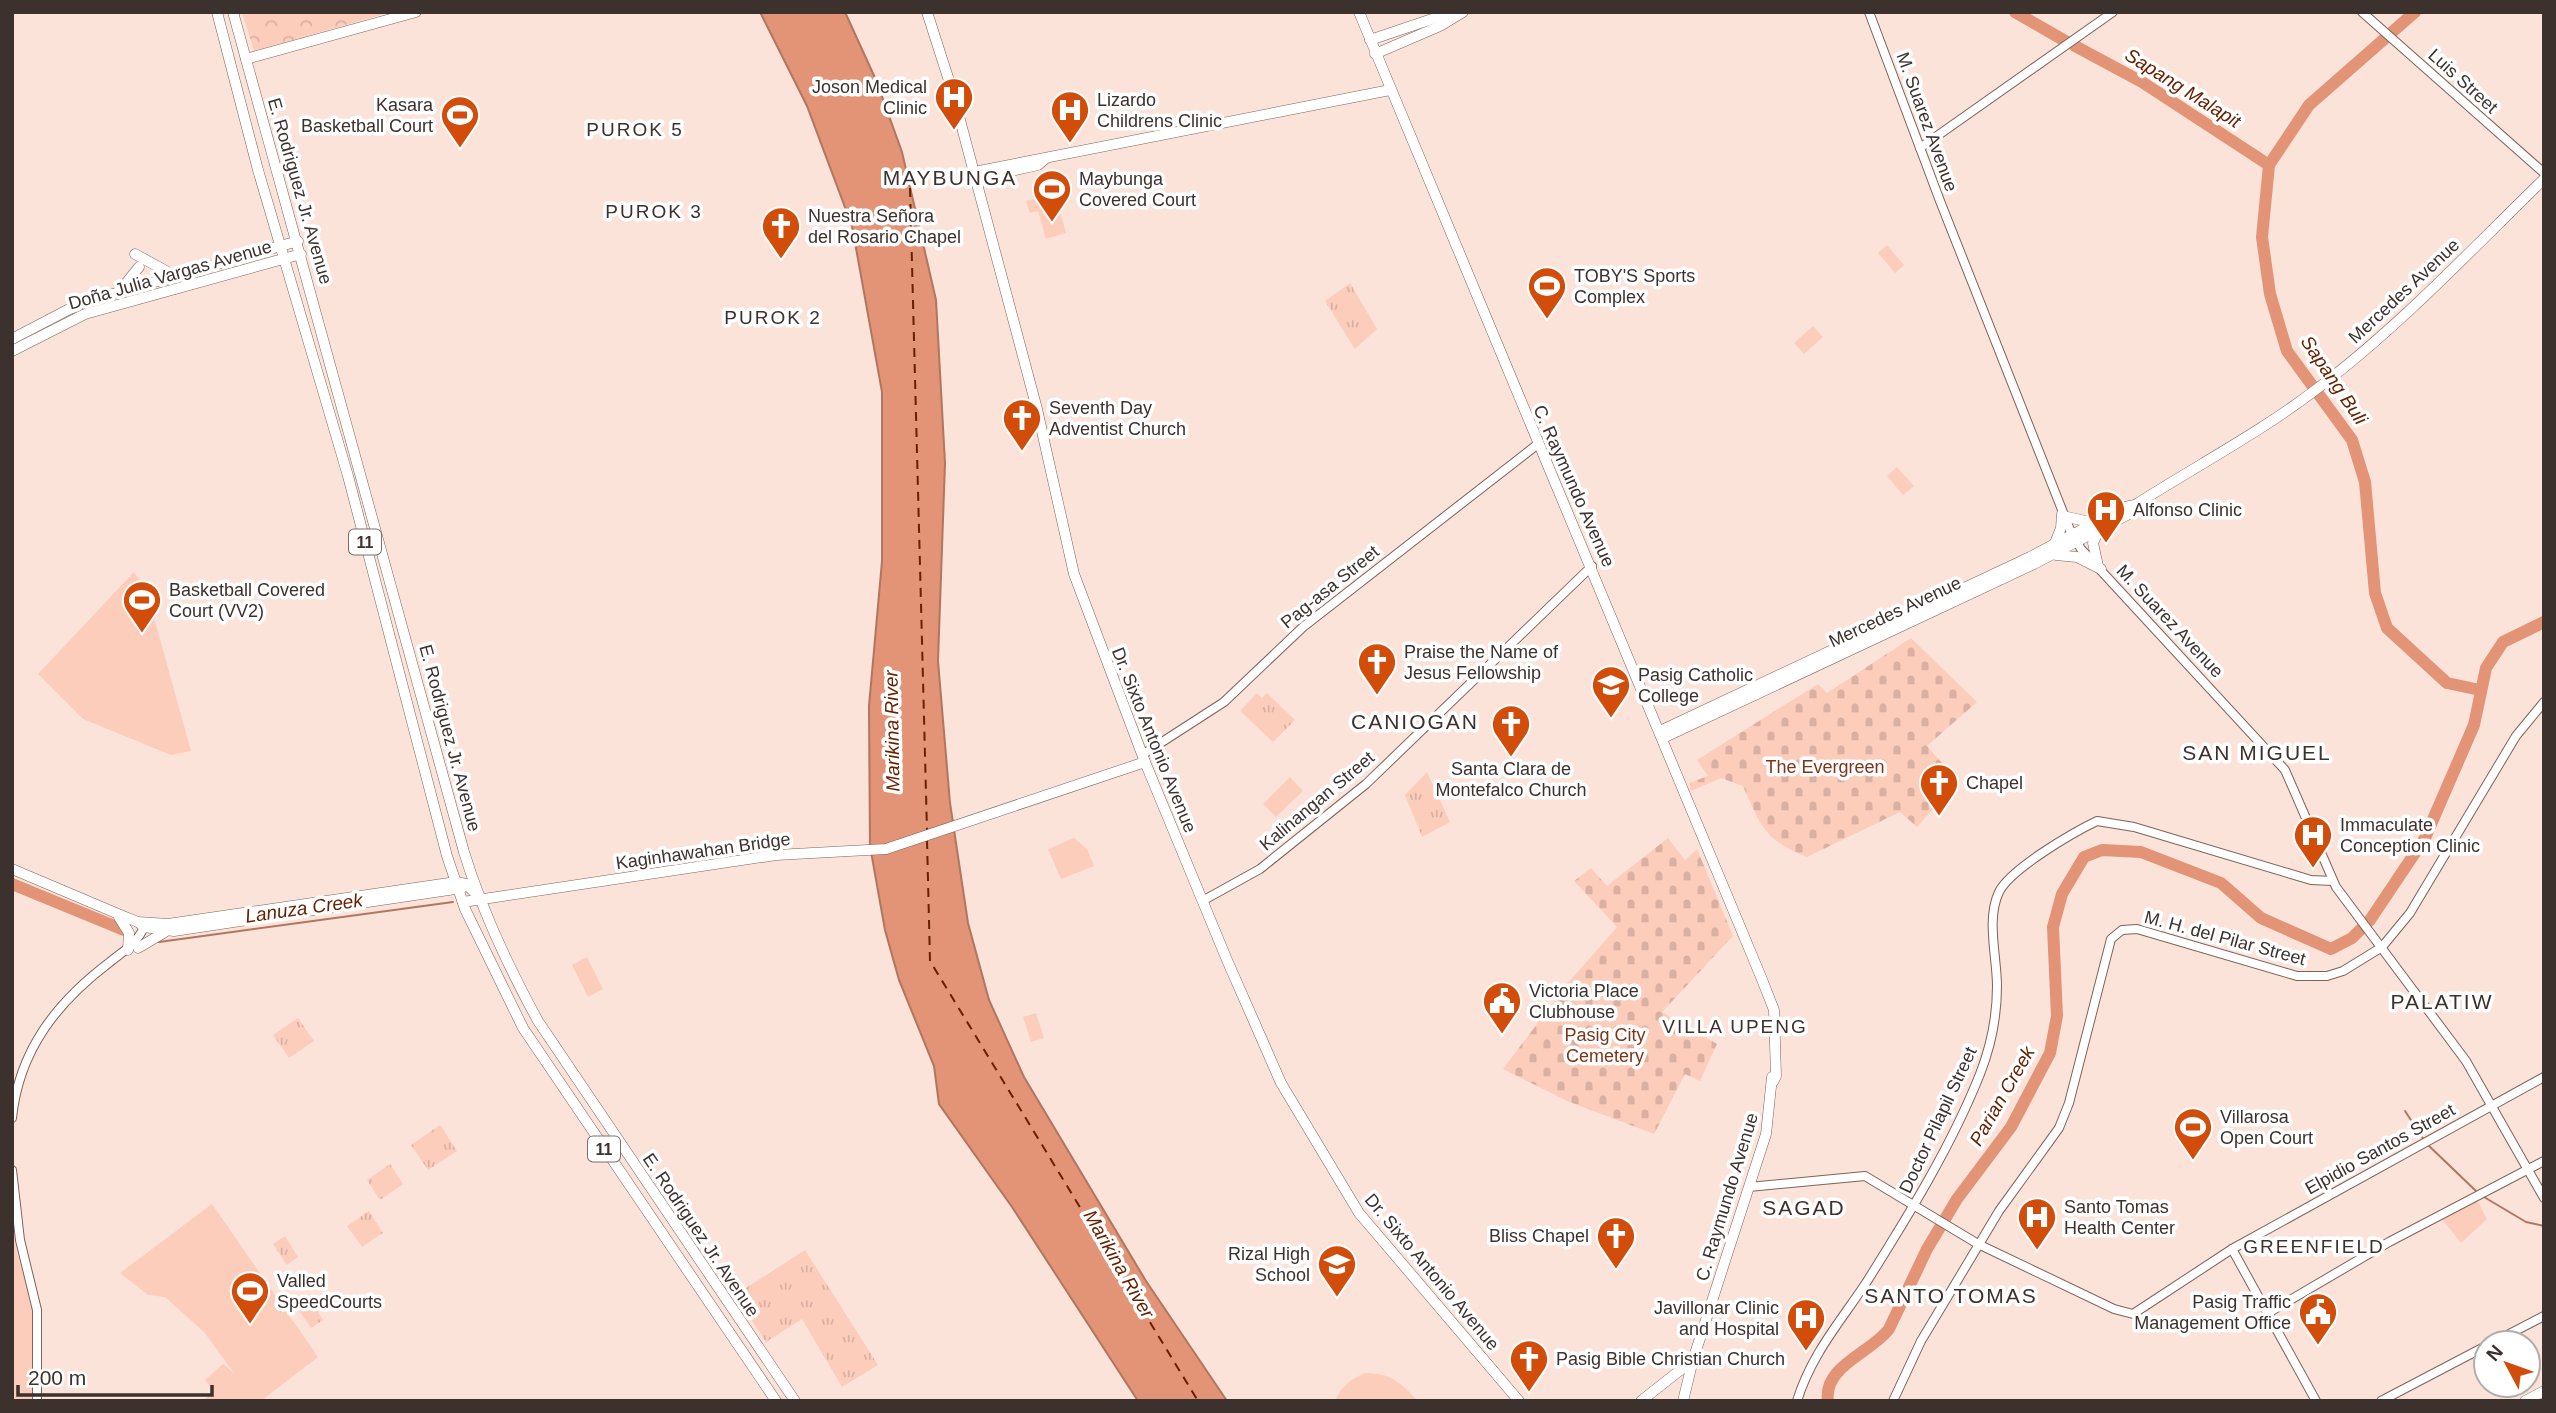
<svg xmlns="http://www.w3.org/2000/svg" width="2556" height="1413" viewBox="0 0 2556 1413" font-family="Arial,sans-serif">
	<defs>
		<pattern id="grass-tufts" width="24" height="20" patternUnits="userSpaceOnUse" patternTransform="scale(1.75)"><rect width="24" height="20" fill="#fdcdbc"/><path d="M3 7l-1-3M5 7V3M7 7l1-3M15 17l-1-3M17 17v-4M19 17l1-3" fill="none" stroke="#dab0a2"/></pattern>
		<pattern id="forest-crowns" width="20" height="18" patternUnits="userSpaceOnUse" patternTransform="scale(1.75)"><rect width="20" height="18" fill="#fdcdbc"/><path d="M2 6a3 3 0 1 1 6 0M12 15a3 3 0 1 1 6 0" fill="none" stroke="#dab0a2"/></pattern>
		<pattern id="cemetery-stones" width="16" height="16" patternUnits="userSpaceOnUse" patternTransform="scale(1.75)"><rect width="16" height="16" fill="#fdcdbc"/><path d="M2 7V4a2 2 0 0 1 4 0v3zM10 15v-3a2 2 0 0 1 4 0v3z" fill="#dab0a2"/></pattern>
	</defs>
	<rect width="100%" height="100%" fill="#fbe3da"/>
	<!-- grass -->
	<g fill="url(#grass-tufts)">
		<path d="M1350 283 1377 329 1355 349 1325 301Z"/>
		<path d="M1257 693 1262 698 1267 693 1295 720 1273 742 1240 711Z"/>
		<path d="M1427 772 1450 822 1422 837 1405 795Z"/>
		<path d="M298 1018 314 1041 289 1058 273 1035Z"/>
		<path d="M440 1125 457 1151 428 1170 411 1145Z"/>
		<path d="M390 1164 403 1184 380 1200 367 1180Z"/>
		<path d="M369 1211 383 1233 362 1247 347 1226Z"/>
		<path d="M285 1236 298 1257 287 1265 273 1244Z"/>
		<path d="M805 1250 878 1365 842 1387 802 1319 766 1342 735 1295Z"/>
		<path d="M310 1300 323 1320 311 1328 298 1309Z"/>
	</g>
	<!-- forest -->
	<path fill="url(#forest-crowns)" d="M242 12H391L254 51Z"/>
	<!-- cemetery -->
	<g fill="url(#cemetery-stones)">
		<path d="M1911 638 1977 702 1927 746 1958 781 1917 827 1900 812 1807 857C1764 840 1761 826 1743 786L1721 778 1691 791 1689 783 1708 776 1697 760 1818 684 1827 693Z"/>
		<path d="M1668 838 1685 860 1697 849 1733 936 1662 1012 1717 1044 1700 1081 1685 1074 1654 1134 1567 1101 1503 1069 1568 983 1617 927 1574 881 1591 868 1607 886Z"/>
	</g>
	<!-- park -->
	<g fill="#fdcdbc">
		<path d="M1044 196 1047 204 1057 201 1066 233 1046 239 1038 211 1030 213 1026 201Z"/>
		<path d="M1887 245 1904 265 1895 273 1878 253Z"/>
		<path d="M1813 326 1823 337 1804 354 1794 343Z"/>
		<path d="M1897 467 1914 486 1903 495 1887 476Z"/>
		<path d="M134 572 147 592 191 751 171 755 83 719 38 674Z"/>
		<path d="M1290 777 1303 791 1276 817 1263 804Z"/>
		<path d="M1074 838 1087 849 1094 866 1061 879 1048 849Z"/>
		<path d="M587 957 603 989 588 997 572 965Z"/>
		<path d="M1036 1013 1044 1038 1031 1042 1023 1017Z"/>
		<path d="M2477 1200 2487 1219 2461 1243 2442 1219Z"/>
		<path d="M212 1204 318 1357 261 1401H203L214 1391 205 1380 223 1364 234 1373 204 1332 165 1297 148 1295 120 1273Z"/>
		<path d="M12 1220 16 1247 32 1305V1401H12Z"/>
		<path d="M1365 1373C1391 1373 1401 1383 1418 1401H1335C1341 1386 1351 1379 1365 1373Z"/>
	</g>
	<!-- water -->
	<path fill="#e39376" stroke="#b17660" stroke-width="2" d="M760 12H845L876 80 902 152 936 300 945 463 938 661 950 803 968 923 989 1000 1024 1077 1146 1281 1227 1401H1138L1012 1207 939 1104 934 1066 899 980 885 930 870 846 869 706 882 561V392L852 226 807 106Z"/>
	<g fill="none" stroke-linecap="round" stroke-linejoin="round">
		<!-- stream -->
		<g stroke="#b17660" stroke-width="2">
			<path d="M159 942 453 902"/>
			<path d="M2405 1111 2424 1140"/>
			<path d="M2427 1144 2476 1191"/>
			<path d="M2484 1197 2526 1222 2544 1226"/>
		</g>
		<!-- river -->
		<g stroke="#e39376" stroke-width="12">
			<path d="M2015 12 2067 42"/>
			<path d="M2415 12 2309 105 2269 165 2262 237 2270 294 2287 351 2352 440 2365 482 2375 593 2387 628 2447 683 2480 690"/>
			<path d="M2075 46 2142 82 2269 165"/>
			<path d="M12 884 124 930"/>
			<path d="M1828 1401C1823 1366 1871 1353 1889 1329L1927 1249 1957 1199 2011 1127 2050 1053 2057 1016 2053 927 2062 894 2084 857 2102 850 2141 852 2221 883 2261 918 2331 949 2352 938 2370 920 2425 838 2474 725 2486 668 2503 642 2544 622"/>
		</g>
		<!-- ferry -->
		<g stroke="#682100" stroke-width="2" stroke-dasharray="9 7" stroke-linecap="butt">
			<path d="M910 188 927 831"/>
			<path d="M927 840 930 961 1198 1401"/>
		</g>
		<!-- minor casing -->
		<g stroke="#7d635a" stroke-width="10">
			<g id="minor">
				<path d="M1869 12 1940 201 2070 530 2081 549 2285 770 2336 887 2466 1061 2544 1198"/>
				<path d="M2362 12 2544 173"/>
				<path d="M1920 148 2113 12"/>
				<path d="M1142 755 1224 702 1303 627 1538 444"/>
				<path d="M1204 900 1260 869 1366 784 1592 566"/>
				<path d="M12 1118C19 1050 57 1002 110 962 126 949 138 943 146 923"/>
				<path d="M12 1170 20 1240 37 1310V1401"/>
				<path d="M1749 1187 1865 1176 1978 1244 2114 1309 2133 1314 2232 1249 2544 1077"/>
				<path d="M2232 1249 2316 1401"/>
				<path d="M2268 1313 2389 1242 2544 1161"/>
				<path d="M2492 1343 2544 1316"/>
				<path d="M1797 1401C1811 1355 1840 1322 1866 1283 1908 1216 1951 1147 1980 1074 1991 1046 1997 1017 1997 986 1997 957 1986 919 1999 892 2010 869 2074 832 2097 821L2134 827 2311 880 2333 881"/>
				<path d="M1893 1401 1921 1341 1999 1211 2059 1128 2069 1103 2111 939 2122 930 2137 929 2297 976H2327L2343 971 2382 947 2410 913 2516 736 2544 702"/>
				<path d="M2381 1401 2486 1346"/>
			</g>
		</g>
		<!-- major casing -->
		<g stroke="#7d635a" stroke-width="11">
			<g id="major">
				<path d="M217 12 258 170 348 476 447 856 465 909 523 1028 776 1401"/>
				<path d="M233 12 464 852C482 911 508 966 538 1021L795 1401"/>
				<path d="M927 12 952 90 1037 409 1074 574 1145 762 1227 960 1281 1083 1359 1213 1519 1401"/>
				<path d="M1359 12 1761 977 1774 1010 1776 1076 1773 1082"/>
				<path d="M1370 40 1435 18 1450 17"/>
				<path d="M1375 54 1440 26 1463 12"/>
				<path d="M246 59 416 12"/>
				<path d="M974 172 1390 90"/>
				<path d="M976 179 1038 165 1045 159"/>
				<path d="M135 254 166 271 168 279"/>
				<path d="M119 292 139 267"/>
				<path d="M12 339 81 303 298 241"/>
				<path d="M12 351 85 314 301 254"/>
				<path d="M2063 516 2094 523"/>
				<path d="M2055 543 2061 528 2062 514"/>
				<path d="M2056 555 2077 557 2101 569"/>
				<path d="M2098 566 2093 543 2099 530"/>
				<path d="M1660 731 2030 557 2125 507 2135 505"/>
				<path d="M1663 738 2034 564 2129 514 2135 505C2196 466 2261 432 2318 388 2400 326 2471 250 2544 179"/>
				<path d="M12 869 123 916 138 922 168 924 456 882 466 884 474 892"/>
				<path d="M463 902 776 855 886 849 1145 762"/>
				<path d="M119 917 129 933 128 950"/>
				<path d="M138 922 144 927 174 931 462 888"/>
				<path d="M138 948 165 932"/>
				<path d="M1641 1401 1693 1360"/>
				<path d="M1683 1401 1693 1360 1766 1134 1772 1077"/>
				<path d="M2525 1401 2544 1391"/>
			</g>
		</g>
		<!-- minor -->
		<use href="#minor" stroke="#fff" stroke-width="8"/>
		<!-- major -->
		<use href="#major" stroke="#fff" stroke-width="10"/>
	</g>
	<!-- icons -->
	<defs>
		<g id="hospital-pin" transform="scale(2.0125)"><path d="M0 17L-7.5 6A9.5 9.5 0 1 1 7.5 6Z" fill="#d24d09" stroke="#fff"/><path d="M-5-5h3v3.5h4V-5h3V5h-3V1.5h-4V5h-3Z" fill="#fff"/></g>
		<g id="stadium-pin" transform="scale(2.0125)"><path d="M0 17L-7.5 6A9.5 9.5 0 1 1 7.5 6Z" fill="#d24d09" stroke="#fff"/><path d="M0-5a6.5 5 0 1 0 0 10a6.5 5 0 1 0 0-10ZM-3.5-1.8h7v3.6h-7Z" fill="#fff"/></g>
		<g id="church-pin" transform="scale(2.0125)"><path d="M0 17L-7.5 6A9.5 9.5 0 1 1 7.5 6Z" fill="#d24d09" stroke="#fff"/><path d="M-1.2-6h2.4v3.5h3.3v2.4h-3.3V6h-2.4V-.1h-3.3v-2.4h3.3Z" fill="#fff"/></g>
		<g id="university-pin" transform="scale(2.0125)"><path d="M0 17L-7.5 6A9.5 9.5 0 1 1 7.5 6Z" fill="#d24d09" stroke="#fff"/><path d="M0-5L7-2L0 1L-7-2ZM-4 1L0 2.5L4 1V4Q0 6-4 4Z" fill="#fff"/></g>
		<g id="civic-pin" transform="scale(2.0125)"><path d="M0 17L-7.5 6A9.5 9.5 0 1 1 7.5 6Z" fill="#d24d09" stroke="#fff"/><path d="M-.6-6.5H3V-4.5H.6V-3L4-1V1h2V6H-6V1h2V-1L-.6-3ZM-1.2 2.5V6h2.4V2.5Z" fill="#fff"/></g>
		<g id="school-pin" transform="scale(2.0125)"><path d="M0 17L-7.5 6A9.5 9.5 0 1 1 7.5 6Z" fill="#d24d09" stroke="#fff"/><path d="M0-5L7-2L0 1L-7-2ZM-4 1L0 2.5L4 1V4Q0 6-4 4Z" fill="#fff"/></g>
	</defs>
	<g fill-rule="evenodd">
		<use href="#hospital-pin" x="954" y="97"/>
		<use href="#hospital-pin" x="1070" y="110"/>
		<use href="#stadium-pin" x="460" y="115"/>
		<use href="#stadium-pin" x="1052" y="189"/>
		<use href="#church-pin" x="781" y="226"/>
		<use href="#stadium-pin" x="1547" y="286"/>
		<use href="#church-pin" x="1022" y="418"/>
		<use href="#hospital-pin" x="2106" y="510"/>
		<use href="#stadium-pin" x="142" y="600"/>
		<use href="#church-pin" x="1377" y="662"/>
		<use href="#university-pin" x="1611" y="685"/>
		<use href="#church-pin" x="1511" y="724"/>
		<use href="#church-pin" x="1939" y="783"/>
		<use href="#hospital-pin" x="2313" y="835"/>
		<use href="#civic-pin" x="1502" y="1001"/>
		<use href="#stadium-pin" x="2193" y="1127"/>
		<use href="#hospital-pin" x="2037" y="1217"/>
		<use href="#church-pin" x="1616" y="1236"/>
		<use href="#school-pin" x="1337" y="1264"/>
		<use href="#stadium-pin" x="250" y="1291"/>
		<use href="#civic-pin" x="2318" y="1312"/>
		<use href="#hospital-pin" x="1806" y="1318"/>
		<use href="#church-pin" x="1529" y="1359"/>
	</g>
	<g text-anchor="middle" dominant-baseline="central" stroke-width="7" stroke-linejoin="round" paint-order="stroke">
		<!-- shield labels -->
		<g fill="#fff" stroke="#776f6c" stroke-width="2">
			<rect x="349" y="529.5" width="32" height="25" rx="5"/>
			<rect x="588" y="1136.5" width="32" height="25" rx="5"/>
		</g>
		<g font-size="16" font-weight="bold" fill="#3d312d">
			<text x="365" y="542">11</text>
			<text x="604" y="1149">11</text>
		</g>
		<!-- street labels -->
		<g font-size="18" fill="#3d312d" stroke="#fff">
			<text transform="translate(2463 81) rotate(42)">Luis Street</text>
			<text transform="translate(1927 122) rotate(70)">M. Suarez Avenue</text>
			<text transform="translate(300 191) rotate(74)">E. Rodriguez Jr. Avenue</text>
			<text transform="translate(170 275) rotate(-16)">Doña Julia Vargas Avenue</text>
			<text transform="translate(2404 291) rotate(-43)">Mercedes Avenue</text>
			<text transform="translate(1574 486) rotate(66)">C. Raymundo Avenue</text>
			<text transform="translate(1330 587) rotate(-39)">Pag-asa Street</text>
			<text transform="translate(1895 612) rotate(-25)">Mercedes Avenue</text>
			<text transform="translate(2170 621) rotate(47)">M. Suarez Avenue</text>
			<text transform="translate(450 738) rotate(75)">E. Rodriguez Jr. Avenue</text>
			<text transform="translate(1154 740) rotate(68)">Dr. Sixto Antonio Avenue</text>
			<text transform="translate(1317 801) rotate(-40)">Kalinangan Street</text>
			<text transform="translate(703 851) rotate(-8)">Kaginhawahan Bridge</text>
			<text transform="translate(2225 938) rotate(15)">M. H. del Pilar Street</text>
			<text transform="translate(1938 1120) rotate(-65)">Doctor Pilapil Street</text>
			<text transform="translate(2380 1149) rotate(-29)">Elpidio Santos Street</text>
			<text transform="translate(1727 1197) rotate(-73)">C. Raymundo Avenue</text>
			<text transform="translate(701 1235) rotate(56)">E. Rodriguez Jr. Avenue</text>
			<text transform="translate(1432 1272) rotate(50)">Dr. Sixto Antonio Avenue</text>
		</g>
		<!-- poi labels -->
		<g font-size="18" fill="#3d312d" stroke="#fff" text-anchor="start">
			<text x="927" y="87" text-anchor="end">Joson Medical<tspan x="927" dy="21">Clinic</tspan></text>
			<text x="1097" y="100">Lizardo<tspan x="1097" dy="21">Childrens Clinic</tspan></text>
			<text x="433" y="105" text-anchor="end">Kasara<tspan x="433" dy="21">Basketball Court</tspan></text>
			<text x="1079" y="179">Maybunga<tspan x="1079" dy="21">Covered Court</tspan></text>
			<text x="808" y="216">Nuestra Señora<tspan x="808" dy="21">del Rosario Chapel</tspan></text>
			<text x="1574" y="276">TOBY'S Sports<tspan x="1574" dy="21">Complex</tspan></text>
			<text x="1049" y="408">Seventh Day<tspan x="1049" dy="21">Adventist Church</tspan></text>
			<text x="2133" y="510">Alfonso Clinic</text>
			<text x="169" y="590">Basketball Covered<tspan x="169" dy="21">Court (VV2)</tspan></text>
			<text x="1404" y="652">Praise the Name of<tspan x="1404" dy="21">Jesus Fellowship</tspan></text>
			<text x="1638" y="675">Pasig Catholic<tspan x="1638" dy="21">College</tspan></text>
			<text x="1511" y="769" text-anchor="middle">Santa Clara de<tspan x="1511" dy="21">Montefalco Church</tspan></text>
			<text x="1966" y="783">Chapel</text>
			<text x="2340" y="825">Immaculate<tspan x="2340" dy="21">Conception Clinic</tspan></text>
			<text x="1529" y="991">Victoria Place<tspan x="1529" dy="21">Clubhouse</tspan></text>
			<text x="2220" y="1117">Villarosa<tspan x="2220" dy="21">Open Court</tspan></text>
			<text x="2064" y="1207">Santo Tomas<tspan x="2064" dy="21">Health Center</tspan></text>
			<text x="1589" y="1236" text-anchor="end">Bliss Chapel</text>
			<text x="1310" y="1254" text-anchor="end">Rizal High<tspan x="1310" dy="21">School</tspan></text>
			<text x="277" y="1281">Valled<tspan x="277" dy="21">SpeedCourts</tspan></text>
			<text x="2291" y="1302" text-anchor="end">Pasig Traffic<tspan x="2291" dy="21">Management Office</tspan></text>
			<text x="1779" y="1308" text-anchor="end">Javillonar Clinic<tspan x="1779" dy="21">and Hospital</tspan></text>
			<text x="1556" y="1359">Pasig Bible Christian Church</text>
		</g>
		<!-- park labels -->
		<g font-size="18" fill="#7d3417" stroke="#fff">
			<text x="1825" y="767">The Evergreen</text>
			<text x="1605" y="1035">Pasig City<tspan x="1605" dy="21">Cemetery</tspan></text>
		</g>
		<!-- water labels -->
		<g font-size="19" font-style="italic" fill="#682100" stroke="#fff">
			<text transform="translate(2183 88) rotate(32)">Sapang Malapit</text>
			<text transform="translate(2334 380) rotate(56)">Sapang Buli</text>
			<text transform="translate(892 731) rotate(-91)">Marikina River</text>
			<text transform="translate(304 908) rotate(-8)">Lanuza Creek</text>
			<text transform="translate(2002 1096) rotate(-60)">Parian Creek</text>
			<text transform="translate(1119 1264) rotate(60)">Marikina River</text>
		</g>
		<!-- neighbourhood labels -->
		<g font-size="19" letter-spacing="2" fill="#3d312d" stroke="#fff">
			<text x="635" y="129">PUROK 5</text>
			<text x="654" y="211">PUROK 3</text>
			<text x="773" y="317">PUROK 2</text>
			<text x="1735" y="1026">VILLA UPENG</text>
			<text x="2314" y="1246">GREENFIELD</text>
		</g>
		<!-- quarter labels -->
		<g font-size="21" letter-spacing="2" fill="#3d312d" stroke="#fff">
			<text x="950" y="177">MAYBUNGA</text>
			<text x="1415" y="721">CANIOGAN</text>
			<text x="2257" y="752">SAN MIGUEL</text>
			<text x="2442" y="1001">PALATIW</text>
			<text x="1804" y="1207">SAGAD</text>
			<text x="1951" y="1295">SANTO TOMAS</text>
		</g>
	</g>
	<!-- border -->
	<rect width="2556" height="1413" fill="none" stroke="#3d312d" stroke-width="28"/>
	<!-- north arrow -->
	<g transform="translate(2507 1364) rotate(311)"><circle r="33" fill="#ffffff" stroke="#b1adab" stroke-width="2"/>
	<path d="M0-5L12 26L0 18L-12 26Z" fill="#d24d09"/>
	<text y="-10" font-size="19" font-weight="bold" text-anchor="middle" fill="#3d312d">N</text>
	</g>
	<!-- scale -->
	<path d="M18 1385v10h194v-10" fill="none" stroke="#3d312d" stroke-width="3.5"/>
	<text x="28" y="1385" font-size="21" fill="#3d312d" stroke="#ffffff" stroke-width="5" paint-order="stroke">200 m</text>
</svg>
